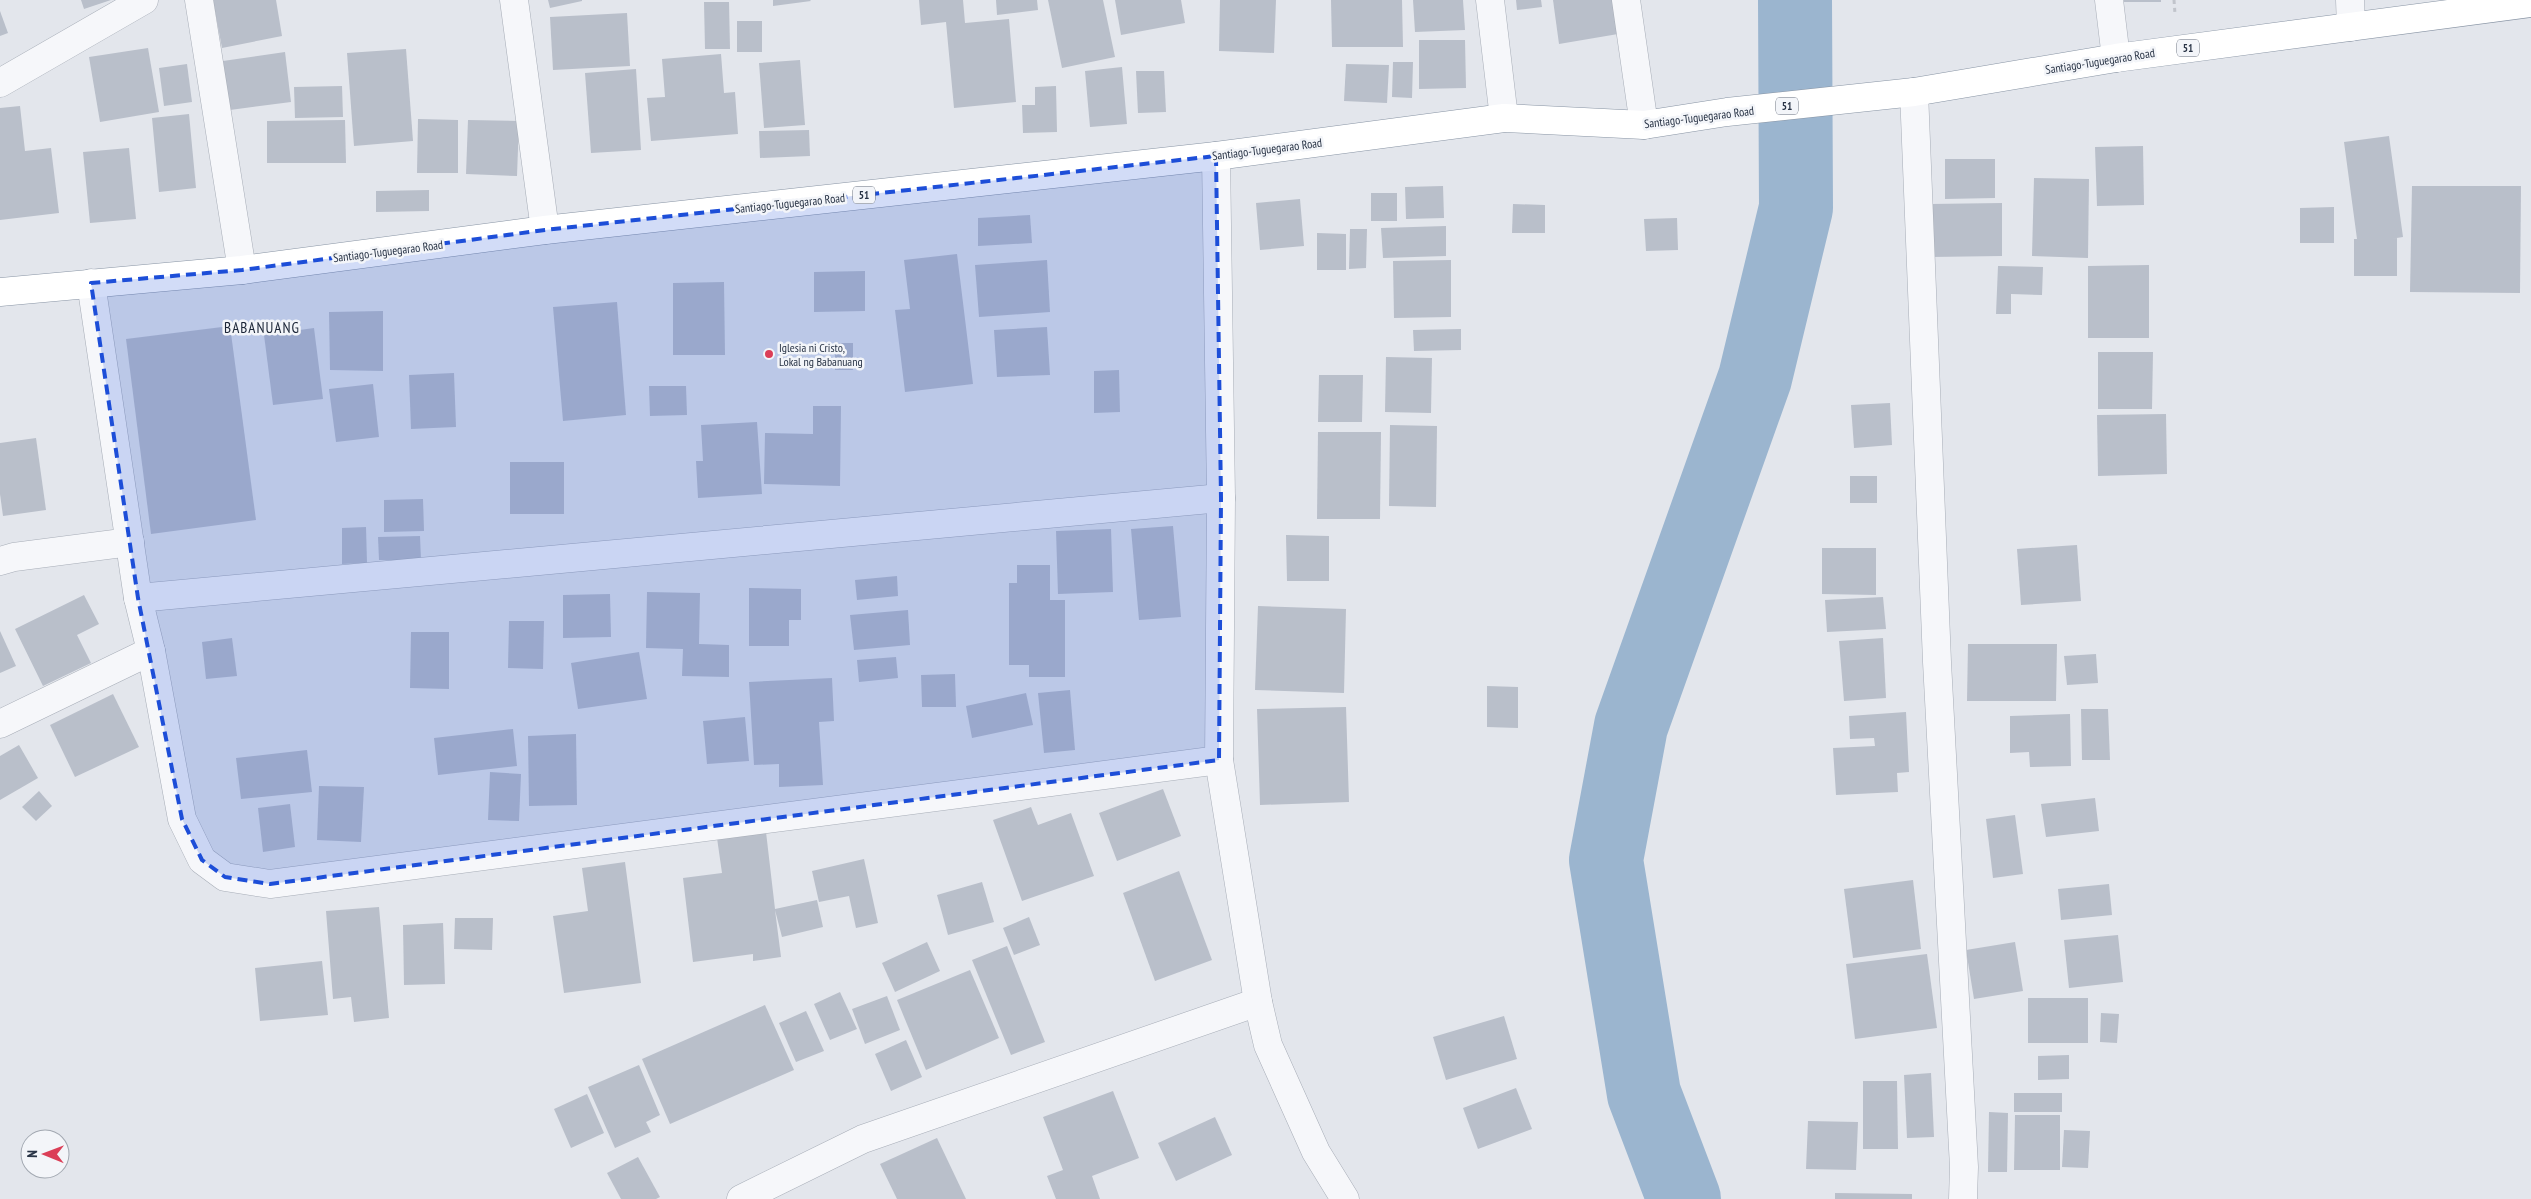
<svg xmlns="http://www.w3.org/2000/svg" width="2531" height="1199" viewBox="0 0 2531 1199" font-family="'PT Sans Narrow',sans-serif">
	<rect width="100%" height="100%" fill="#e3e6ec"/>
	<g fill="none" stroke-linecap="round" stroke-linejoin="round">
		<!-- river -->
		<path stroke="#9bb5cf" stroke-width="74" d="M1684 1199 1644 1094 1606 860 1631 726 1755 378 1796 208 1795 0"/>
	</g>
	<!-- building -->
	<g fill="#b9bfca">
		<path d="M81 0H111L84 9Z"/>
		<path d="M213 0H276L282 36 222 48Z"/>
		<path d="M548 0H582V1L550 8Z"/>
		<path d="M773 0H810L811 1 773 6Z"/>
		<path d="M919 0H963L965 23 1009 19 1016 102 954 108 946 22 921 25Z"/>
		<path d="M996 0H1037L1038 10 997 15Z"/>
		<path d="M1048 0H1103L1115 57 1062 68Z"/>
		<path d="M1115 0H1181L1185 23 1121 35Z"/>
		<path d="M1220 0H1276L1274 53 1219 51Z"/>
		<path d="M1331 0H1402L1403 47H1332Z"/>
		<path d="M1413 0H1463L1465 30 1415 32Z"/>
		<path d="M1516 0H1541L1542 7 1517 10Z"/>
		<path d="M1553 0H1613L1618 34 1559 44Z"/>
		<rect x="2124" y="0" width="37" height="2"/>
		<path d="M704 2H729L730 49H705Z"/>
		<path d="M0 11 8 33 0 36Z"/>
		<path d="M627 13 630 66 553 70 550 17Z"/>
		<rect x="737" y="21" width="25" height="31"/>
		<path d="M1419 40H1465L1466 88 1419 89Z"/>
		<path d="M148 48 159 112 100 122 89 57Z"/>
		<path d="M406 49 413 141 354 146 347 53Z"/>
		<path d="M285 52 291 102 230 110 223 61Z"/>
		<path d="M721 54 724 93 735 92 738 134 651 141 647 98 665 97 662 59Z"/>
		<path d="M800 60 805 125 764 128 759 63Z"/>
		<path d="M1393 62H1413L1412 98 1392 97Z"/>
		<path d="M187 64 192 102 164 106 159 68Z"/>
		<path d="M1346 64 1389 65 1387 103 1344 101Z"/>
		<path d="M1122 67 1127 124 1090 127 1085 71Z"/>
		<path d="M636 69 641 150 591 153 585 73Z"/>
		<path d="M1136 71H1164L1166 112 1138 113Z"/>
		<path d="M342 86 343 117 295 118 294 87Z"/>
		<path d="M1056 86 1057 132 1023 133 1022 105H1035V87Z"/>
		<path d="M20 106 25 151 51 148 59 213 0 220V108Z"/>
		<path d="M189 114 196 188 159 192 152 118Z"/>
		<path d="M418 119 458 120V173H417Z"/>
		<path d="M345 120 346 163H267V121Z"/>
		<path d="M468 120 519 121 517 176 466 174Z"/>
		<path d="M809 130 810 156 760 158 759 131Z"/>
		<path d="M2389 136 2403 237 2390 239 2397 238V276H2354V239H2357L2344 142Z"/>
		<path d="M2143 146 2144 205 2097 206 2095 147Z"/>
		<path d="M129 148 136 219 90 223 83 152Z"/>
		<path d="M1945 159H1995V198L1945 199Z"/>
		<path d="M2034 178 2089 179 2088 258 2032 256Z"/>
		<path d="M1443 186 1444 218 1406 219 1405 187Z"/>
		<path d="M2412 186H2521L2520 293 2410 292Z"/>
		<path d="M429 190V211L376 212V191Z"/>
		<rect x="1371" y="193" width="26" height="28"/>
		<path d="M1300 199 1304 246 1260 250 1256 203Z"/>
		<path d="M2002 203V256L1931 257 1930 204Z"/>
		<path d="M1513 204 1545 205V233H1512Z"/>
		<path d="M2334 207V243H2300V208Z"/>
		<path d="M1030 215 1032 243 978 246V218Z"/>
		<path d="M1677 218 1678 250 1646 251 1644 219Z"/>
		<path d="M1446 226V256L1383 258 1381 228Z"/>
		<path d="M1350 229H1367L1366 268 1349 269Z"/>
		<path d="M1317 233 1346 234V270H1317Z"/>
		<path d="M957 254 973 384 905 392 895 310 910 309 904 260Z"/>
		<path d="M1047 260 1050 312 979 317 975 265Z"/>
		<path d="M1451 260V317L1394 318 1393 261Z"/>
		<path d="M2149 265V338H2088V266Z"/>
		<path d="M1998 266 2043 267 2042 295 2011 294V314H1996Z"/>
		<path d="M865 271V311L814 312V272Z"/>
		<path d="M724 282 725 355H673V283Z"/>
		<path d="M617 302 626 415 563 421 553 307Z"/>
		<path d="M383 311V371L330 370 329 312Z"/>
		<path d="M230 326 256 520 151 534 126 339Z"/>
		<path d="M1047 327 1050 375 997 377 994 330Z"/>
		<path d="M314 328 323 399 273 405 264 335Z"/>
		<path d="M1461 329V350L1414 351 1413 330Z"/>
		<rect x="835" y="343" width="18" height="27"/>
		<path d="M2098 352H2153L2152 409H2098Z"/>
		<path d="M1386 357 1432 358 1431 413 1385 412Z"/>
		<path d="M1119 370 1120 412 1094 413V371Z"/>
		<path d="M454 373 456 427 411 429 409 375Z"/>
		<path d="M1319 375H1363L1362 422H1318Z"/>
		<path d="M373 384 379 437 336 442 329 389Z"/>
		<path d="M649 386H686L687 415 650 416Z"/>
		<path d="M1890 403 1892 445 1854 448 1851 405Z"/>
		<path d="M813 406H841L840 486 764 484 765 433 813 434Z"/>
		<path d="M2166 414 2167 474 2098 476 2097 415Z"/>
		<path d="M757 422 762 494 698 498 696 461H703L701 425Z"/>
		<path d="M1390 425 1437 426 1436 507 1389 506Z"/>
		<path d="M1318 432H1381L1380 519H1317Z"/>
		<path d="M36 438 46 510 3 516 0 494V443Z"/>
		<rect x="510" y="462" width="54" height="52"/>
		<rect x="1850" y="476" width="27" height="27"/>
		<path d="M423 499 424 531 384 532V500Z"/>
		<path d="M1173 526 1181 617 1139 620 1131 529Z"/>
		<path d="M366 527 367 563 342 564V528Z"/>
		<path d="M1111 529 1113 592 1058 594 1056 531Z"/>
		<path d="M1286 535 1329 536V581H1287Z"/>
		<path d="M420 536 421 560H379L378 537Z"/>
		<path d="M2077 545 2081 601 2021 605 2017 549Z"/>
		<path d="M1822 548H1876V595L1822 594Z"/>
		<path d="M1017 565H1050V600H1065V677H1029V665H1009V583H1017Z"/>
		<path d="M897 576 898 596 857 600 855 580Z"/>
		<path d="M749 588 801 589V620H789V646H749Z"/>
		<path d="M647 592 700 593 699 644 729 645V677L682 676 683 649 646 648Z"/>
		<path d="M610 594 611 637 563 638V595Z"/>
		<path d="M84 595 99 624 77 635 91 663 43 686 15 629Z"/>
		<path d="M1883 597 1886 629 1827 632 1825 600Z"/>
		<path d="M1258 606 1346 609 1344 693 1255 690Z"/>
		<path d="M908 610 910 645 854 650 850 615Z"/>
		<path d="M509 621H544L543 669 508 668Z"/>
		<path d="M0 631 16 666 0 673Z"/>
		<path d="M411 632H449V689L410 688Z"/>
		<path d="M232 638 237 676 206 679 202 642Z"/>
		<path d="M1883 638 1886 698 1844 701 1839 641Z"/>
		<path d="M1968 644H2057L2056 701H1967Z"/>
		<path d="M639 652 647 699 578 709 571 663Z"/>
		<path d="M2096 654 2098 683 2067 685 2064 656Z"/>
		<path d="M896 657 898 678 859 682 857 660Z"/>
		<path d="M955 674 956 707H922L921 675Z"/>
		<path d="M832 678 834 721 819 722 823 785 779 787V764L754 765 749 682Z"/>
		<path d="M1487 686 1518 687V728L1487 727Z"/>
		<path d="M1070 690 1075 750 1044 753 1038 693Z"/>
		<path d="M1026 693 1033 725 972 738 966 706Z"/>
		<path d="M113 694 139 747 75 777 50 725Z"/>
		<path d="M1346 707 1349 802 1260 805 1257 709Z"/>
		<path d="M2081 709H2108L2110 760H2082Z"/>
		<path d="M1906 712 1909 772 1897 773 1898 792 1836 795 1833 748 1875 746 1874 738 1850 739 1849 716Z"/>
		<path d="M2070 714 2071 766 2030 767 2029 752 2010 753V716Z"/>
		<path d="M745 717 749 761 707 764 703 721Z"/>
		<path d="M513 729 517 766 438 775 434 738Z"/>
		<path d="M576 734 577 805 529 806 528 736Z"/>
		<path d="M19 745 38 778 0 800V756Z"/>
		<path d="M307 750 312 792 241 799 236 758Z"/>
		<path d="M490 772 521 774 519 821 488 820Z"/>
		<path d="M319 786 364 787 361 842 317 840Z"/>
		<path d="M1163 789 1181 836 1117 861 1099 813Z"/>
		<path d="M39 791 52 806 36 821 22 807Z"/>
		<path d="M2095 798 2099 831 2046 837 2041 804Z"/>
		<path d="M290 804 295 847 263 852 258 808Z"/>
		<path d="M1031 807 1038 825 1071 813 1094 876 1022 901 993 820Z"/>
		<path d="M2015 815 2023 874 1993 878 1986 819Z"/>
		<path d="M766 832 775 909 817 900 823 927 782 937 775 910 781 957 753 961V954L693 962 683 878 722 873 717 838Z"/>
		<path d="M864 859 878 923 856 928 849 896 819 902 812 871Z"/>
		<path d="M625 862 641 983 564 993 553 916 588 911 582 868Z"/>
		<path d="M1179 871 1212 960 1155 981 1123 893Z"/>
		<path d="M1913 880 1921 949 1853 958 1844 889Z"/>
		<path d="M982 882 994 922 948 935 937 895Z"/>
		<path d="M2109 884 2112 915 2061 920 2058 889Z"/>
		<path d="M379 907 389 1018 354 1022 351 997 333 999 326 911Z"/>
		<path d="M1029 917 1040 945 1014 955 1003 928Z"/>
		<path d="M455 918H493L492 950 454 949Z"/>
		<path d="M443 923 445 984 404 985 403 925Z"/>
		<path d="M2118 935 2123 982 2069 988 2064 940Z"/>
		<path d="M927 942 940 971 895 992 882 963Z"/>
		<path d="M2015 942 2023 991 1974 999 1966 950Z"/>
		<path d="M1007 946 1045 1042 1011 1055 972 960Z"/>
		<path d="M1927 954 1937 1028 1855 1039 1846 964Z"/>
		<path d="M322 961 328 1015 260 1021 255 968Z"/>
		<path d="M970 970 999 1038 926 1070 897 1000Z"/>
		<path d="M840 992 857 1029 830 1040 814 1004Z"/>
		<path d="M887 996 900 1030 865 1044 852 1009Z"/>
		<rect x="2028" y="998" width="60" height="45"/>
		<path d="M765 1005 794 1070 670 1124 642 1059Z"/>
		<path d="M806 1011 824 1051 796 1062 779 1023Z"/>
		<path d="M2101 1013 2119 1014 2117 1043 2100 1042Z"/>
		<path d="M1504 1016 1517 1059 1446 1080 1433 1037Z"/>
		<path d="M906 1040 922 1077 891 1091 875 1054Z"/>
		<path d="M2069 1055V1079L2038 1080V1056Z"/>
		<path d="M639 1065 660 1115 646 1122 651 1132 615 1148 588 1087Z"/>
		<path d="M1931 1073 1934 1137 1907 1138 1904 1075Z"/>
		<path d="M1863 1081H1897L1898 1149H1863Z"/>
		<path d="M1516 1088 1532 1129 1478 1149 1463 1108Z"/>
		<path d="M1113 1091 1139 1158 1092 1176 1100 1199H1056L1047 1176 1063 1170 1043 1117Z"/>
		<rect x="2014" y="1093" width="48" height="19"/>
		<path d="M587 1094 604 1133 571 1148 554 1109Z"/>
		<path d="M1989 1112 2008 1113 2007 1172H1988Z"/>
		<path d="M2015 1115H2060V1170H2014Z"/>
		<path d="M1215 1117 1232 1155 1176 1181 1158 1143Z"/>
		<path d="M1808 1121 1858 1122 1856 1170 1806 1169Z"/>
		<path d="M2064 1130 2090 1131 2088 1168 2062 1167Z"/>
		<path d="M937 1138 966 1199H897L880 1164Z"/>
		<path d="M638 1157 660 1197 656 1199H621L607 1173Z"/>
		<path d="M1835 1193 1912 1194V1199H1835Z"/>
	</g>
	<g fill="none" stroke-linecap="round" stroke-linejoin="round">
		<!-- minor casing -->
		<g stroke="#a7adb7" stroke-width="29">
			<g id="minor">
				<path d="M199 0 242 270"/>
				<path d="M514 0 545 230"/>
				<path d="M1490 0 1504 118"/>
				<path d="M1626 0 1644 125"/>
				<path d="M2109 0 2116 58"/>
				<path d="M2350 0 2351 27"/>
				<path d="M0 83 144 0"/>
				<path d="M1914 92 1937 662 1964 1167 1963 1199"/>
				<path d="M1216 156 1221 498 1219 760 1258 1002 1268 1045 1316 1152 1345 1199"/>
				<path d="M91 283 138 598 151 651 182 819 202 860 225 877 270 884 1219 760"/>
				<path d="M0 561 14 557 130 542"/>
				<path d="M138 598 1221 498"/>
				<path d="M0 724 151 651"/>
				<path d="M741 1199 863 1139 1258 1002"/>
			</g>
		</g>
		<!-- highway casing -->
		<g stroke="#8894a4" stroke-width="29">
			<path id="highway" d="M0 292 242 270 545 230 1216 156 1504 118 1644 125 1727 112 1914 92 2116 58 2531 3"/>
		</g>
		<!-- path -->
		<path stroke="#c1c4cb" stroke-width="3" stroke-dasharray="4 4" stroke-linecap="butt" d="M2174 0 2175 14"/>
		<!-- minor -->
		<use href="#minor" stroke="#f6f7fa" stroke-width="28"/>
		<!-- highway -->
		<use href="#highway" stroke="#fff" stroke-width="28"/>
	</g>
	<!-- marked area -->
	<path fill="#1d4ed8" fill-opacity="0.2" stroke="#1d4ed8" stroke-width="4" stroke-dasharray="10 6" stroke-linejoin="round" d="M1216 156 1221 498 1219 760 270 884 225 877 202 860 182 819 138 598 91 283 242 270 545 230Z"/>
	<!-- markers -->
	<circle fill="#db3e57" stroke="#f3f5f9" stroke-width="2" cx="769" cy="354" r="5"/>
	<g text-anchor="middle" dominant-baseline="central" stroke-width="5" stroke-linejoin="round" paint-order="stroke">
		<!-- shield labels -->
		<g fill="#f3f5f9" stroke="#666e7c" stroke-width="1">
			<rect x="2177" y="39.5" width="22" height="17" rx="4"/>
			<rect x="1776" y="97.5" width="22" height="17" rx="4"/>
			<rect x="853" y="186.5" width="22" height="17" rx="4"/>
		</g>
		<g font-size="11" font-weight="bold" fill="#293446">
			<text x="2188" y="48">51</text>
			<text x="1787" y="106">51</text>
			<text x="864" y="195">51</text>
		</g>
		<!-- street labels -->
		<g font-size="12" fill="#293446" stroke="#f3f5f9">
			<text transform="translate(2100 61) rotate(-9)">Santiago-Tuguegarao Road</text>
			<text transform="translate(1699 117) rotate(-7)">Santiago-Tuguegarao Road</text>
			<text transform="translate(1267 149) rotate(-7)">Santiago-Tuguegarao Road</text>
			<text transform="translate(790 203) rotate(-6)">Santiago-Tuguegarao Road</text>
			<text transform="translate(388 251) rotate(-7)">Santiago-Tuguegarao Road</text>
		</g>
		<!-- poi labels -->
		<g font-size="12" fill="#293446" stroke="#f3f5f9" text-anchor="start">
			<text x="779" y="347">Iglesia ni Cristo,<tspan x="779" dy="14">Lokal ng Babanuang</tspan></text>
		</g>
		<!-- quarter labels -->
		<g font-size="15" letter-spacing="1" fill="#1b2537" stroke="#f3f5f9">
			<text x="262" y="327">BABANUANG</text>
		</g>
	</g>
	<!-- north arrow -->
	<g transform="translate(45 1154) rotate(271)"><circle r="24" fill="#f3f5f9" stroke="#a2a8b1"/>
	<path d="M0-4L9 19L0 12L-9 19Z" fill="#db3e57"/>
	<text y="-8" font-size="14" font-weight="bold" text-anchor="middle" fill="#293446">N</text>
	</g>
</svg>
